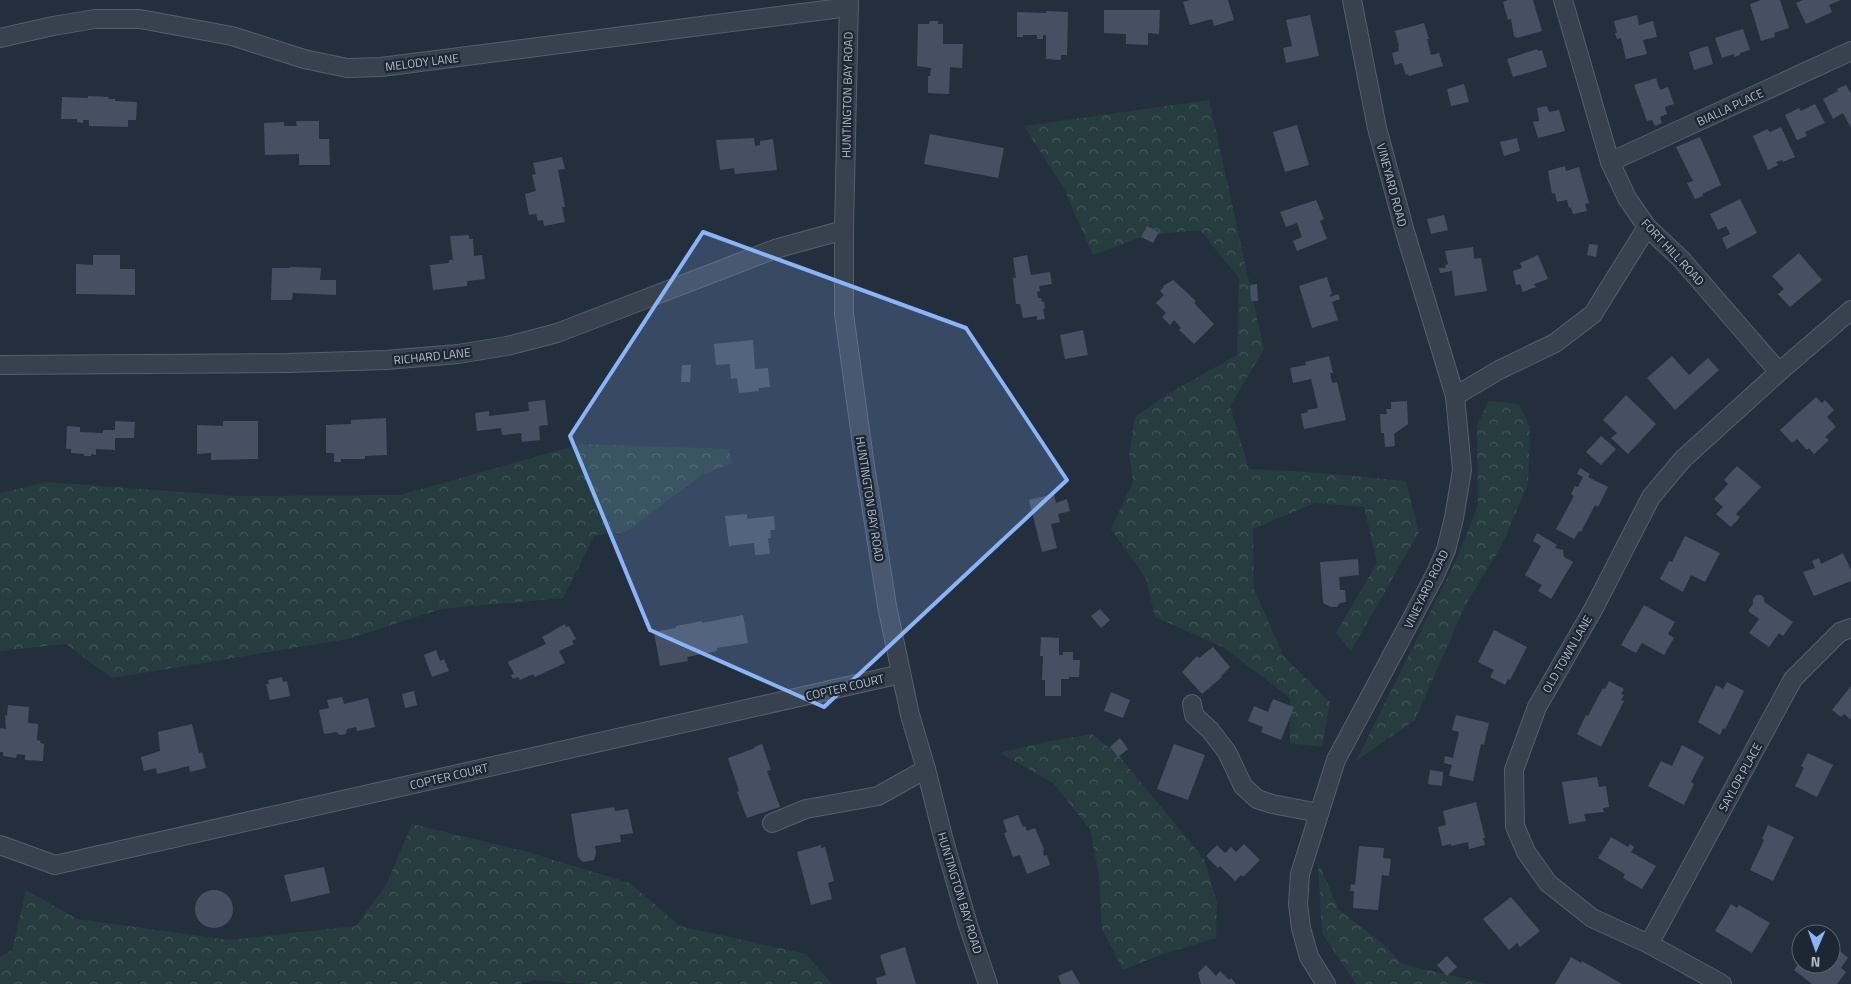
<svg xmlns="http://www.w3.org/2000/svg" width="1851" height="984" viewBox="0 0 1851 984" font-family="'Titillium Web',sans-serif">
	<defs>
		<pattern id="forest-crowns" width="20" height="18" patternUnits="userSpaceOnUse" patternTransform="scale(1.25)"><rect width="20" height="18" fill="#263c3f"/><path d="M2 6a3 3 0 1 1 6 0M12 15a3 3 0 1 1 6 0" fill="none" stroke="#435659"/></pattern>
	</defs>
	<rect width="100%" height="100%" fill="#242f3e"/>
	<!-- forest -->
	<g fill="url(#forest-crowns)">
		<path d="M1209 100 1264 349 1230 406 1249 469 1311 472 1406 481 1419 532 1351 651 1336 633 1377 563 1364 507 1315 503 1253 529 1254 589 1284 657 1330 702 1322 747 1290 743V698L1223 647 1155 617 1146 579 1111 529 1133 482 1129 454 1135 417 1166 395 1237 355 1239 278 1200 230 1147 235 1093 255 1064 189 1024 126Z"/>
		<path d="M1489 401 1519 404 1530 428 1528 484 1502 545 1466 604 1415 720 1356 761 1457 558 1478 505 1477 425Z"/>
		<path d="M581 444 729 449 732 463 702 475 626 532 595 535 563 598 441 609 348 639 112 678 66 644 0 651V493L46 482 237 496 400 495Z"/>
		<path d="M1092 734 1120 757 1204 859 1217 902 1216 938 1160 955 1123 970 1102 929 1099 876 1090 829 1053 783 1000 753 1045 742Z"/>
		<path d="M412 824 524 851 630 883 680 926 806 954 832 984H589L535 980 520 984H0V957L12 950 26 890 77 919 229 940 356 926 386 885Z"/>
		<path d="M1318 862 1339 910 1382 943 1402 964 1488 984H1356L1322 933Z"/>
	</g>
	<!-- building -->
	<g fill="#455162">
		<path d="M1190 0H1228L1234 20 1214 26 1212 19 1190 25 1183 2Z"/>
		<path d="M1508 0H1533L1542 31 1517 38 1514 36 1511 19 1508 20 1503 2Z"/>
		<path d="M1761 0H1780L1789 28 1774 33 1775 37 1761 41 1750 4Z"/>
		<path d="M1803 0H1841L1829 5 1832 12 1806 24 1796 3Z"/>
		<path d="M1104 10H1160L1159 34 1148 33V45L1126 44V34L1104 33Z"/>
		<path d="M1046 11 1068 12 1067 55H1061V60L1046 59V35H1043V39H1037V35H1023V37H1017V12L1046 13Z"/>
		<path d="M1310 15 1319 56 1286 63 1283 48 1292 46 1286 20Z"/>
		<path d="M1637 15 1639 25 1653 21 1657 37 1643 40 1647 54 1626 59 1621 38 1617 39 1615 33H1617L1614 21Z"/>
		<path d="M930 21H938V24H943V44H963L962 68 950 67 949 94 928 93V76H930L931 68 917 66 918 24H929Z"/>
		<path d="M1424 23 1429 39H1427L1431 55 1439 53 1443 66 1409 76 1408 74 1406 75 1402 63 1395 65 1392 53 1399 51 1398 47 1399 46 1395 31Z"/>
		<path d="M1743 29 1750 50 1740 53V55L1734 57V54L1722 58 1715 38Z"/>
		<path d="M1708 46 1713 64 1694 70 1689 52Z"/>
		<path d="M1537 49 1538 51 1542 50 1547 67 1513 77 1507 59Z"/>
		<path d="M1656 78 1660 90 1668 87 1674 104 1665 107 1667 114 1660 117 1662 123 1655 126 1652 120 1647 121 1634 85Z"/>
		<path d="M1464 84 1469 102 1451 106 1447 89Z"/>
		<path d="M1846 85 1851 94V128L1843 113 1833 119 1823 99 1838 91 1837 89Z"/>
		<path d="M88 96 109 97 108 99H115V101L137 102 136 120H128V127L89 126V120H83V123L77 122V119H61L62 97 88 98Z"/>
		<path d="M1815 104 1825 123 1805 132 1807 136 1797 140 1785 115 1799 108 1801 111Z"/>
		<path d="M1547 106 1549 112 1559 110 1565 131 1538 138 1533 122 1539 121 1537 108Z"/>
		<path d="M296 121H319V139H329L330 165H299V154L265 155 264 123 284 122V126H297Z"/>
		<path d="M1297 125 1309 165 1285 172 1273 132Z"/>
		<path d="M1781 127 1795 157 1783 162 1782 160 1776 162 1778 165 1768 170 1753 136 1767 129 1770 132Z"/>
		<path d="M930 134 1004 148 998 178 924 164Z"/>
		<path d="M1700 137 1721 185 1702 194 1703 196 1695 199 1687 183 1693 181 1676 147Z"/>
		<path d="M754 138 755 146 760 145V141L773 139 777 170 735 174 734 168 720 170 716 140Z"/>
		<path d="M1517 138 1520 151 1504 156 1500 142Z"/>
		<path d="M562 157 565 169 558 170 565 207H562L565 222 544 226 543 220 538 221 536 214 529 215 525 194 536 191 532 175 536 174 533 163Z"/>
		<path d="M1565 166 1566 171 1579 167 1589 203 1585 204 1587 211 1573 214 1571 207 1569 208 1567 200 1557 202 1555 193 1552 194 1548 171Z"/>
		<path d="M1740 199 1757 233 1727 249 1722 238 1730 234 1726 226 1718 230 1710 214Z"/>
		<path d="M1316 200 1324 219 1320 221 1327 239 1297 251 1293 241 1302 237 1297 223 1286 227 1280 212Z"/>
		<path d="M1444 215 1448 230 1431 234 1427 219Z"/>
		<path d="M1147 226 1159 232 1153 243 1141 237Z"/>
		<path d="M469 235V239H473L474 256 482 255 485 279 467 281V286L433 290 430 265 449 263V260H453L450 236Z"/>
		<path d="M1589 244 1598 245 1596 257 1587 255Z"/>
		<path d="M1473 247 1474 259 1481 258 1487 291 1455 296 1452 271 1440 273 1439 268H1446L1445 265 1448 264 1445 251Z"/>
		<path d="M1799 253 1822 280 1790 307 1778 294 1784 289 1772 276Z"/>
		<path d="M93 255H120V269H135V295L76 294V264L93 265Z"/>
		<path d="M1027 255 1031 275 1050 272 1052 284 1039 286 1040 291 1037 292 1038 298H1041L1042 302H1044L1045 308 1043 309 1045 319 1037 320V316L1023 318 1020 304H1016L1013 278H1016L1013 258Z"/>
		<path d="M1538 255 1548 279 1534 284 1536 287 1523 292 1520 284 1516 285 1513 271 1522 268 1520 263Z"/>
		<path d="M290 267 321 268 320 280H336V295L293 293 292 300H271L272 268H290Z"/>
		<path d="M1327 277 1332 294 1330 295V297L1338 294 1340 299 1332 302 1338 320 1312 328 1299 286Z"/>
		<path d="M1173 280 1196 301 1194 303 1214 324 1194 344 1179 330 1181 328 1174 320 1170 325 1162 317 1166 313 1156 303 1164 295 1160 291 1164 287 1163 286Z"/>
		<path d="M1257 284 1258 301H1251L1250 285Z"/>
		<path d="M1083 330 1088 355 1065 359 1060 335Z"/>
		<path d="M753 340 755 369 768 368 770 387 759 388V391L739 393 737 378 731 379 730 364 716 365 714 344Z"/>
		<path d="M1329 356 1333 373H1330L1332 383 1337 382 1346 420 1304 429 1301 414 1308 412 1307 410 1318 408 1311 379 1293 383 1290 368 1306 365 1305 362Z"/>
		<path d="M1672 356 1689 375 1708 358 1719 370 1675 410 1647 378Z"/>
		<path d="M682 365H691L690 382H681Z"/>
		<path d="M1626 395 1656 424 1628 454 1611 438 1617 433 1603 420Z"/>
		<path d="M1816 397 1822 403 1825 400 1834 410 1827 417 1836 427 1825 437 1829 440 1814 454 1809 448 1807 450 1797 439 1792 443 1780 430Z"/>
		<path d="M545 400 548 425 539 426 540 440 522 442 521 433 502 435 501 428 477 431 475 413 489 411V416L529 411 528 402Z"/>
		<path d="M1407 401 1408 424 1394 434 1395 446 1385 447 1384 433H1381L1380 414H1387L1386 409H1391V402Z"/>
		<path d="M386 418 387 455 365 456V459H341V462H334V453H326V425L351 424V420Z"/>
		<path d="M115 421 135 422 134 438H115V450L96 449V455L91 454V456H84V454L71 453V449H66L67 426 80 427V432L103 433V430H115Z"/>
		<path d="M223 421H258V459L211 460V453L197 454V425L223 426Z"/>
		<path d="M1601 436 1616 449 1601 465 1586 452Z"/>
		<path d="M1737 466 1761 487 1736 514 1740 517 1731 527 1716 514 1723 507 1714 499 1728 484 1724 480Z"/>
		<path d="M1580 468 1590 474 1588 477 1608 487 1598 507 1595 505 1581 532 1579 531 1574 539 1556 529 1574 496 1571 494 1575 486 1578 487 1583 477 1577 474Z"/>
		<path d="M1054 494 1056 503 1067 499 1070 511 1058 514 1060 522 1051 524 1057 548 1042 552 1029 500Z"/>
		<path d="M747 514V519L774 516 775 530H770L771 538H768L770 554 755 555 754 543 729 546 725 516Z"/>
		<path d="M1537 533 1557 545 1555 548 1563 550 1564 557 1573 562 1551 599 1538 591 1542 585 1525 575 1541 546 1533 541Z"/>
		<path d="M1685 536 1720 553 1705 582 1691 575 1683 592 1660 579 1669 561 1672 562Z"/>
		<path d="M1843 553 1851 570V581L1814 596 1803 572 1815 568 1812 561 1819 558 1821 564Z"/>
		<path d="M1358 559 1359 575 1339 577 1340 590H1345L1346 602 1340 603 1337 607H1331L1323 603 1320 562Z"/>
		<path d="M1756 595H1761L1764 598V602L1793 622 1783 636 1779 633 1769 647 1749 633 1759 619 1748 611 1753 604V600Z"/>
		<path d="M1644 605 1675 622 1668 634 1674 638 1664 655 1642 643 1636 653 1621 645Z"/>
		<path d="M1100 609 1110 620 1101 628 1091 616Z"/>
		<path d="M743 615 748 643 717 648V651L687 657 688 661 660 666 654 632 676 628V626L702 621V623Z"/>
		<path d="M565 624 566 627 569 626 576 639 572 641 574 644 559 651 565 663 535 677 533 674 520 680 518 677 513 679 511 675 514 674 508 662 546 644 542 637Z"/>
		<path d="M1494 630 1527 647 1510 680 1508 679 1505 685 1490 677 1494 670 1478 662Z"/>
		<path d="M1041 637 1059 638V655H1063V652H1073V660H1080L1079 677H1069V679H1061V696H1045V680H1042L1043 656H1040Z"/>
		<path d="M1213 647 1230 667 1221 676 1222 677 1202 694 1182 672 1197 656 1199 658Z"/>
		<path d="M436 650 440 661 444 659 449 671 432 677 424 655Z"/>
		<path d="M282 677 283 682 287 681 290 696 270 700 266 684H269L268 680Z"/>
		<path d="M1609 681 1624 689 1621 694 1624 695 1621 700 1624 701 1601 747 1577 734 1586 715 1588 716 1603 688 1605 689Z"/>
		<path d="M1727 682 1744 691 1725 729 1723 728 1720 735 1698 722 1716 685 1723 689Z"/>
		<path d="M1851 686V720L1844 714 1841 717 1832 710Z"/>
		<path d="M414 691 417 705 405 708 402 694Z"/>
		<path d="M1111 692 1130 700 1123 718 1104 711Z"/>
		<path d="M342 697 344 704 368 698 375 727 357 731 356 727 347 729 346 734 340 735 336 732 324 734 319 710 329 708 327 700Z"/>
		<path d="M1273 699 1294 707 1281 740 1261 732 1263 727 1248 721 1254 706 1268 712Z"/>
		<path d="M8 705 29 707 28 723 38 724 37 740 41 741 40 743 44 744 43 761 25 760V755L17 754 16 758 3 756V752H0V728L6 729 5 715 7 716Z"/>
		<path d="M1456 715 1489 723 1484 745 1481 744 1473 781 1449 776 1452 765 1444 763 1445 756 1453 758 1459 732 1452 730Z"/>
		<path d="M192 724 199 753 202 752 206 768 190 772 189 766 157 774 156 768 144 771 141 757 160 751 158 732Z"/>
		<path d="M1120 738 1128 749 1118 757 1110 747Z"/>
		<path d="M762 744 771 770 767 771 780 807 747 818 737 792 739 791 728 758 755 748 754 747Z"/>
		<path d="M1174 744 1205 755 1188 800 1157 789Z"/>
		<path d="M1682 745 1704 757 1691 782 1694 784 1684 805 1648 786 1661 761 1672 766Z"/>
		<path d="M1808 753 1833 765 1817 797 1795 786 1804 768 1801 766Z"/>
		<path d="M1430 770 1443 772 1442 786 1428 784Z"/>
		<path d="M1597 777 1599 787 1606 786 1609 807 1603 808 1604 812 1584 814 1586 821 1569 824 1562 782Z"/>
		<path d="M1476 802 1485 838H1483L1485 845 1469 849 1468 842 1451 846V844L1442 846 1438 827 1446 825 1443 811Z"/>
		<path d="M614 807 615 811 628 809 633 833 620 835 621 842 595 846 596 853 594 860 583 862 578 857 571 814Z"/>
		<path d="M1018 815 1023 827 1025 826 1027 831 1035 828 1044 849 1043 851 1044 856 1047 855 1050 865 1027 874 1020 855 1013 857 1004 833 1007 832 1003 820Z"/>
		<path d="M1768 825 1794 837 1773 881 1750 870 1764 840 1762 839Z"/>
		<path d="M1611 837 1628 847 1630 844 1634 847 1631 852 1656 866 1642 889 1623 878 1625 874 1598 858Z"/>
		<path d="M1244 844 1260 860 1243 877 1241 875 1235 881 1220 866 1218 868 1206 856 1217 845 1225 853 1231 847 1236 852Z"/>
		<path d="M821 845V848L825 847 834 881 828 883 832 899 811 905 797 852Z"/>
		<path d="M1359 846 1384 848 1383 858 1391 859 1389 876 1382 875 1378 910 1353 908 1354 891H1350L1351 884 1355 885Z"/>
		<path d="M324 867 330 893 291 902 284 875Z"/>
		<circle cx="214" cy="909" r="19"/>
		<path d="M1511 897 1540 931 1520 947 1517 943 1509 950 1483 919Z"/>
		<path d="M1731 904 1737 908 1739 905 1770 923 1752 953 1715 931Z"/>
		<path d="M905 947 916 984H877L876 978 886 975 880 955Z"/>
		<path d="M1840 951 1848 958 1841 968 1846 972 1837 984H1812L1794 970 1801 960V964H1831V953L1836 957Z"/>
		<path d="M1447 956 1457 967 1447 976 1437 965Z"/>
		<path d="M1571 957 1581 963 1582 961 1622 984H1555Z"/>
		<path d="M1206 965 1216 976 1220 971 1229 980 1231 978 1236 984H1201L1198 973Z"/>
		<path d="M1072 970 1080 984H1061L1058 976Z"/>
	</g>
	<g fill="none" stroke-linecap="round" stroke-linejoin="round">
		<!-- minor casing -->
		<g stroke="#565f6c" stroke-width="20">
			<g id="minor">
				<path d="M849 0 844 230V314L865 466 887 606 910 715 926 769 943 837 968 925 988 984"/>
				<path d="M1563 0 1610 162 1627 198 1647 227 1681 259 1779 372"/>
				<path d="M0 38 53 26 95 19H140L232 36 304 59 347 68 381 67 849 7"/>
				<path d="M1610 162 1851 51"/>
				<path d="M0 365 288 363 386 360 458 354 507 346 557 333 775 249 844 230"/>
				<path d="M1455 396 1499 370 1555 343 1593 314 1647 227"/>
				<path d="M1192 704 1194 715 1210 730 1227 752 1243 786 1257 799 1272 804 1319 813"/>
				<path d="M772 823 806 809 878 796 926 769"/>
				<path d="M0 845 55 865 901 674"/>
				<path d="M1649 944 1793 679 1840 632 1851 628"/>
				<path d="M1326 984 1309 957 1301 928 1298 904 1300 874 1336 760 1435 575 1446 550 1454 518 1462 470 1455 396 1405 232 1377 128 1352 0"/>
				<path d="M1722 984 1649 944 1592 918 1548 883 1526 852 1515 826 1514 770 1537 707 1594 608 1651 497 1683 459 1779 372 1851 310"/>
			</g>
		</g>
		<!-- minor -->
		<use href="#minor" stroke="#38414e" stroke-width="18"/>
	</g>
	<!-- marked area -->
	<path fill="#8ab4f8" fill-opacity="0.2" stroke="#8ab4f8" stroke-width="4" stroke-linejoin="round" d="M703 232 966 328 1067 480 824 707 650 630 570 436Z"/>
	<g text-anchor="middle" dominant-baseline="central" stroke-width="4.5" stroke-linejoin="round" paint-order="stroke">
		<!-- street labels -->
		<g font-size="12" fill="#b4bcc9" stroke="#1d2633">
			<text transform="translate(422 62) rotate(-7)">MELODY LANE</text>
			<text transform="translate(847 95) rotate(-89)">HUNTINGTON BAY ROAD</text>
			<text transform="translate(1730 107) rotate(-25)">BIALLA PLACE</text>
			<text transform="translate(1392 185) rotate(75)">VINEYARD ROAD</text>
			<text transform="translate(1673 252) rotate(47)">FORT HILL ROAD</text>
			<text transform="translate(432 356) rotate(-6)">RICHARD LANE</text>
			<text transform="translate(870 499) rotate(81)">HUNTINGTON BAY ROAD</text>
			<text transform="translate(1426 589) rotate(-64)">VINEYARD ROAD</text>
			<text transform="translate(1567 654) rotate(-60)">OLD TOWN LANE</text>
			<text transform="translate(845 687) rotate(-13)">COPTER COURT</text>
			<text transform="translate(449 776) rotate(-13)">COPTER COURT</text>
			<text transform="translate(1740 777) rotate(-61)">SAYLOR PLACE</text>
			<text transform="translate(960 893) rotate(73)">HUNTINGTON BAY ROAD</text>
		</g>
	</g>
	<!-- north arrow -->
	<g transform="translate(1816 949) rotate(182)"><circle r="24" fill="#1d2633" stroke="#59626f"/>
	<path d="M0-4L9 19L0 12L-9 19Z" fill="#8ab4f8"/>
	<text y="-8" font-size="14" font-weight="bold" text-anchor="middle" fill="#b4bcc9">N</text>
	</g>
</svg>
